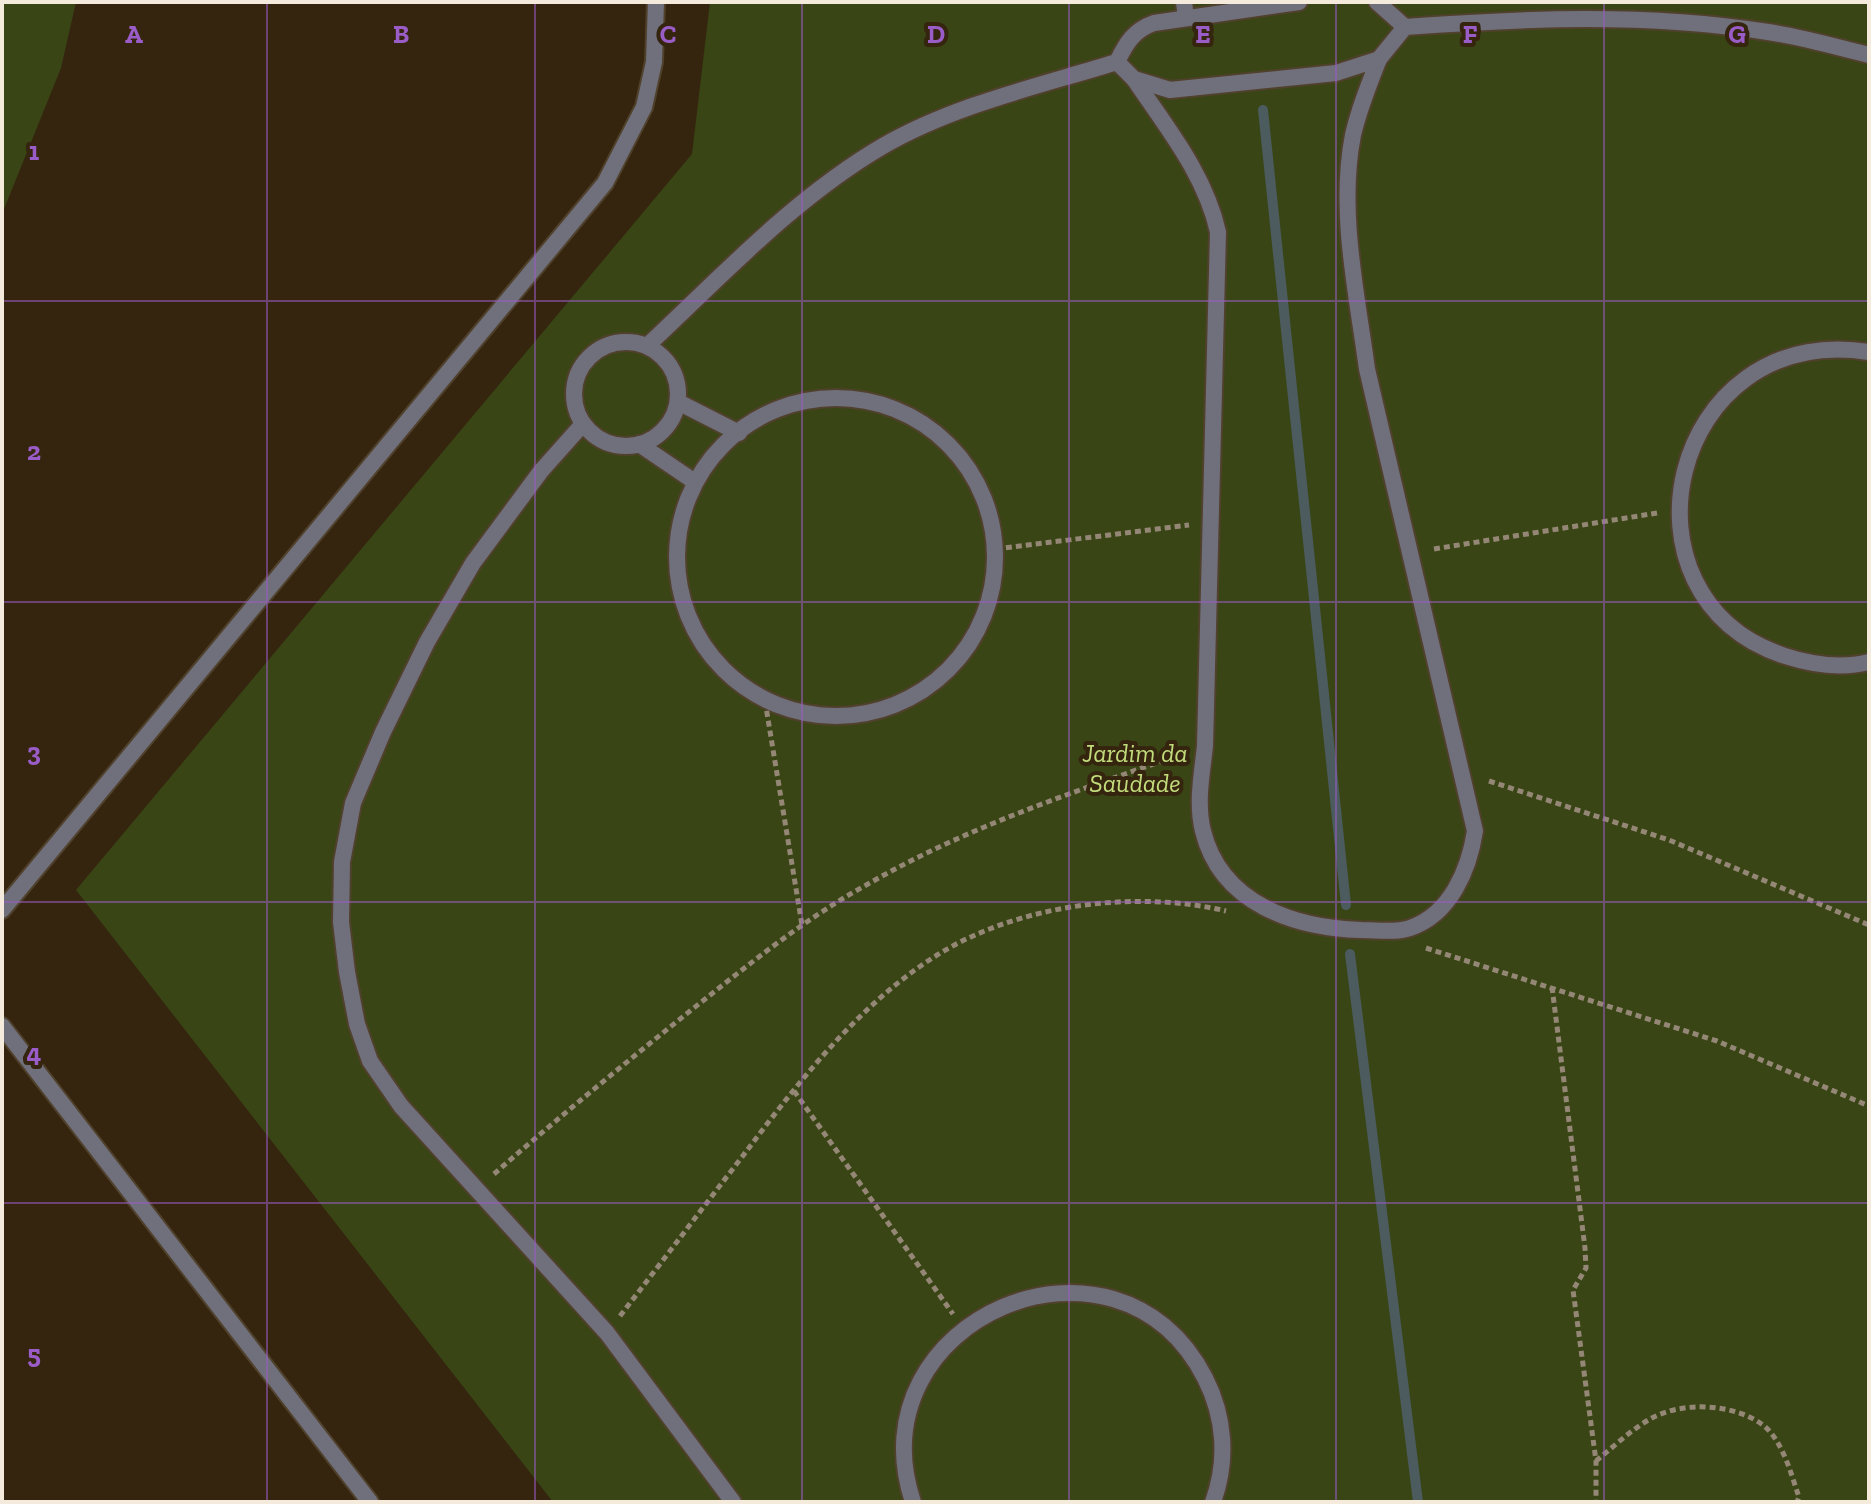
<svg xmlns="http://www.w3.org/2000/svg" width="1871" height="1504" viewBox="0 0 1871 1504" font-family="'Zilla Slab',serif">
	<rect width="100%" height="100%" fill="#35250f"/>
	<!-- green -->
	<g fill="#394515">
		<path d="M2 2H76L61 68 2 214Z"/>
		<path d="M710 2H1869V1502H553L76 890 692 154Z"/>
	</g>
	<g fill="none" stroke-linecap="round" stroke-linejoin="round">
		<!-- stream -->
		<g stroke="#4b5b5e" stroke-width="10">
			<path d="M1263 110 1346 905"/>
			<path d="M1350 954 1418 1502"/>
		</g>
		<!-- service casing -->
		<g stroke="#50412c" stroke-width="20">
			<g id="service">
				<path d="M1184 2 1186 18"/>
				<path d="M1377 2 1405 27"/>
				<path d="M1117 62C1126 43 1134 30 1154 23L1299 2"/>
				<path d="M1134 79C1167 128 1205 174 1218 232L1205 746C1202 774 1196 803 1203 831 1221 904 1295 928 1361 930 1377 930 1396 933 1410 928 1451 914 1469 869 1475 831L1367 369C1357 294 1338 211 1353 135 1359 109 1369 84 1379 59"/>
				<circle cx="626" cy="394" r="52"/>
				<path d="M647 346C721 277 794 198 883 146 954 105 1039 86 1117 62L1134 79 1170 90 1336 73 1379 59 1405 27C1526 18 1647 13 1768 32 1802 37 1836 47 1869 55"/>
				<path d="M1869 352C1668 321 1607 599 1785 656 1813 665 1841 669 1869 662"/>
				<circle cx="836" cy="557" r="159"/>
				<path d="M678 402 739 433"/>
				<path d="M582 425 541 471 473 563 427 642 383 732 353 803 342 862 341 922 347 972 357 1024 370 1061 401 1106 607 1333 733 1502"/>
				<path d="M639 444 695 482"/>
				<path d="M913 1502C852 1319 1117 1206 1205 1378 1225 1417 1228 1461 1213 1502"/>
			</g>
		</g>
		<!-- minor casing -->
		<g stroke="#50412c" stroke-width="20">
			<g id="minor">
				<path d="M2 910 605 183 644 107 654 62 656 2"/>
				<path d="M2 1026 370 1502"/>
			</g>
		</g>
		<!-- path -->
		<g stroke="#948775" stroke-width="5" stroke-dasharray="6 4" stroke-linecap="butt">
			<path d="M996 549 1189 525"/>
			<path d="M1434 549 1657 513"/>
			<path d="M765 701 802 925"/>
			<path d="M1489 781 1669 840 1869 925"/>
			<path d="M1426 948 1717 1041 1869 1106"/>
			<path d="M1552 987 1585 1248 1586 1268 1573 1290 1596 1461V1502"/>
			<path d="M794 1091 953 1314"/>
			<path d="M494 1174C558 1118 624 1064 690 1011 747 966 804 919 868 884 967 827 1074 792 1182 754"/>
			<path d="M620 1316C661 1263 701 1210 742 1157 797 1084 856 1007 934 957 1015 905 1134 889 1226 911"/>
			<path d="M1596 1461C1613 1447 1631 1430 1650 1419 1682 1401 1733 1403 1763 1425 1783 1441 1791 1474 1799 1497L1797 1502"/>
		</g>
		<!-- service -->
		<use href="#service" stroke="#70707c" stroke-width="16"/>
		<!-- minor -->
		<use href="#minor" stroke="#70707c" stroke-width="16"/>
	</g>
	<!-- grid -->
	<path fill="none" stroke="#9a5cc6" stroke-width="2" stroke-opacity="0.55" d="M267 2V1502M535 2V1502M802 2V1502M1069 2V1502M1336 2V1502M1604 2V1502M2 301H1869M2 602H1869M2 902H1869M2 1203H1869"/>
	<g text-anchor="middle" dominant-baseline="central" stroke-width="8" stroke-linejoin="round" paint-order="stroke">
		<!-- park labels -->
		<g font-size="26" font-style="italic" fill="#c1db7b" stroke="#35250f">
			<text x="1135" y="753">Jardim da<tspan x="1135" dy="30">Saudade</tspan></text>
		</g>
	</g>
	<g font-size="26" text-anchor="middle" font-weight="bold" fill="#9a5cc6" stroke="#35250f" stroke-width="8" stroke-linejoin="round" paint-order="stroke">
		<text x="134" y="43">A</text>
		<text x="401" y="43">B</text>
		<text x="668" y="43">C</text>
		<text x="936" y="43">D</text>
		<text x="1203" y="43">E</text>
		<text x="1470" y="43">F</text>
		<text x="1737" y="43">G</text>
		<text x="34" y="160">1</text>
		<text x="34" y="460">2</text>
		<text x="34" y="761">3</text>
		<text x="34" y="1062">4</text>
		<text x="34" y="1363">5</text>
	</g>
	<!-- border -->
	<rect width="1871" height="1504" fill="none" stroke="#f5ebdd" stroke-width="8"/>
</svg>
